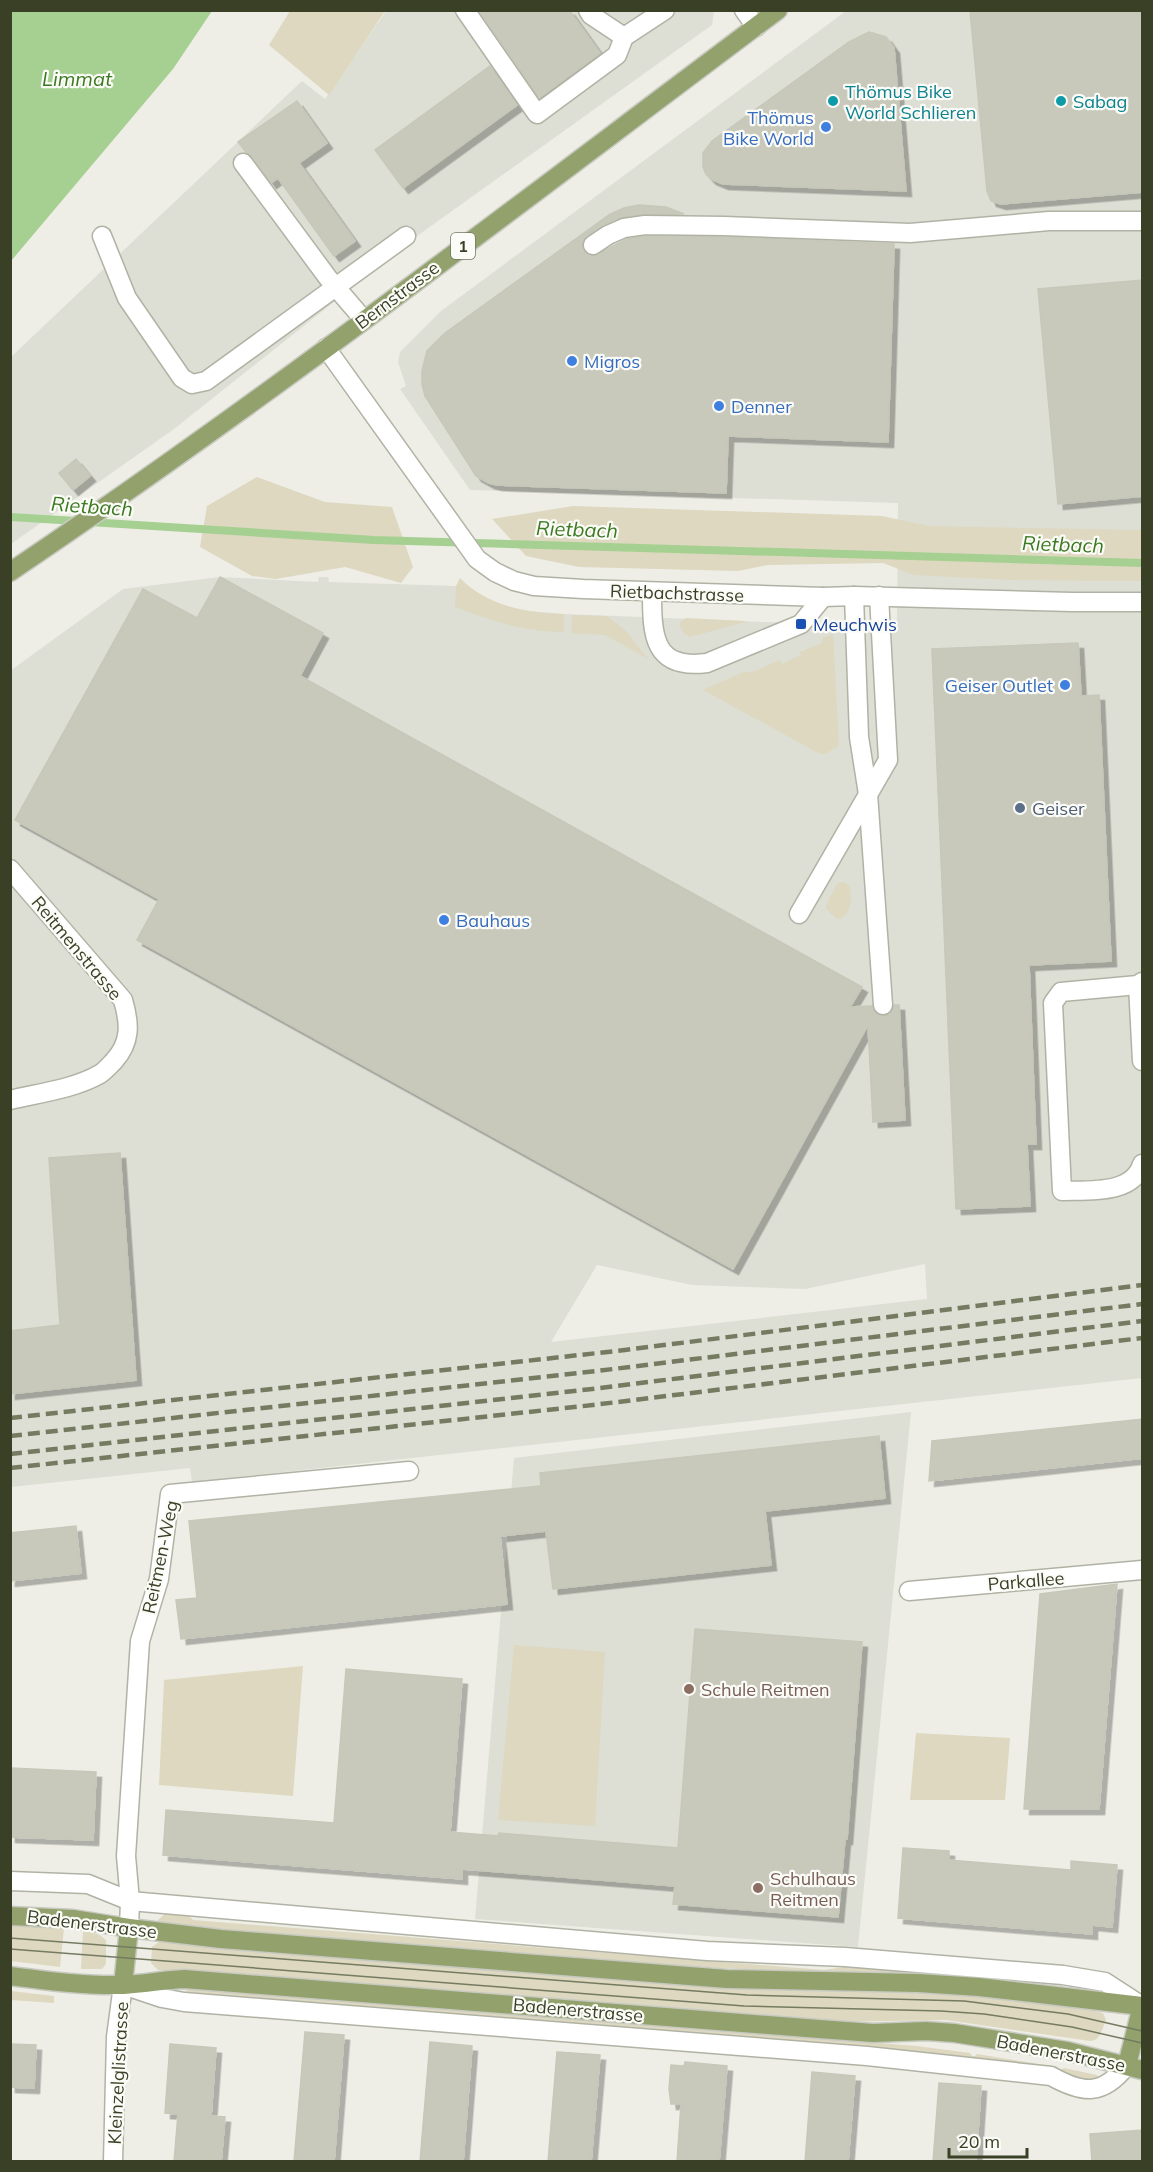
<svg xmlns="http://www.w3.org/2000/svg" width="1153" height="2172" viewBox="0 0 1153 2172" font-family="Mulish,sans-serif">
	<defs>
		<filter id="shadow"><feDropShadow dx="5.5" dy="5.5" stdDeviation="0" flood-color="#0004"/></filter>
	</defs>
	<rect width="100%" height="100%" fill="#eeeee6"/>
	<!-- built -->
	<g fill="#ddded4" fill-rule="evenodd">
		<path d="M386 11H714L712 25 417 236 174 429 11 544V357L302 81 325 99Z"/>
		<path d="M846 11H1142V1378L192 1482 190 1468 11 1487 10 671 123 589 220 577 318 582 319 577H328L329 582 456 586 511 610 566 614 767 622 897 624 898 503 470 490 400 389 406 386 398 362 400 352 441 311ZM925 1264 927 1299 551 1342 597 1265 692 1285 805 1289Z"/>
		<path d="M911 1412 858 1947 475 1919 514 1458Z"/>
	</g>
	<!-- green -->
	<g fill="#ded8c0">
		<path d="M290 11V10L385 11 329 95 269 45Z"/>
		<path d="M257 477 325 502 392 507 413 567 401 583 345 567 276 579 252 576 200 547 207 506Z"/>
		<path d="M573 506 882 516 929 526 1142 530V581L1009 580 914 575 883 563 768 565 738 571 579 567 526 556 492 519Z"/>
		<path d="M460 578C487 606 527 613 564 614V632C520 631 496 622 455 607L456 586Z"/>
		<path d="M572 615 607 616 627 632 648 659 605 635 571 633Z"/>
		<path d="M685 618 745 621V622L690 637 684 633 679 624Z"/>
		<path d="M833 634 839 746 825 754H820L703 690 746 671 750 673 780 660 782 664 801 655 800 652 822 643 823 638Z"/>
		<path d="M840 882H844L850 886C851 899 853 910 841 919L836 918 826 909V905L837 884Z"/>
		<path d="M514 1645 605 1652 595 1826 498 1820Z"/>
		<path d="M303 1666 293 1796 159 1785 164 1680Z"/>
		<path d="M916 1733 1010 1738 1005 1800H910Z"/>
		<path d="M167 1912 187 1913 193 1920 824 1970 850 1966 1008 1979 909 1973 802 1972 679 1966 216 1930 158 1922V1920Z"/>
		<path d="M11 1924 64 1928 60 1967 11 1961Z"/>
		<path d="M83 1930 100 1935 106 1940V1964L102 1969H81Z"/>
		<path d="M160 1941 720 1987 961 1994 1015 1999 1095 2011 1103 2013 1106 2020C1102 2028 1101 2041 1090 2041L946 2020 832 2022 201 1972 158 1970 151 1963 152 1947Z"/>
		<path d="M192 1988 917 2046 970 2053 972 2056H975L977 2054 1057 2067 1059 2071 1064 2068 1097 2075 1099 2079 1084 2082 186 1994 187 1989Z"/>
		<path d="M11 1991 54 1996V2003L11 2000Z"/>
	</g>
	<!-- water -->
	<path fill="#a5d091" d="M11 10 212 11 173 69 11 261Z"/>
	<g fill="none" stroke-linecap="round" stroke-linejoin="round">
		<!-- stream -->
		<g stroke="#a5d091" stroke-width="8">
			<path d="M10 517 77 521"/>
			<path d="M89 522 374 540 1142 563"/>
		</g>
	</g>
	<!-- building -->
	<g fill="#c8c9bb" stroke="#c6c8b9" stroke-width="1.5" filter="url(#shadow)">
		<path d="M479 10H569L600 53 539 98Z"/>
		<path d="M970 10H1143V192L1001 204 991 201 987 191Z"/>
		<path d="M869 32 886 37 894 48 906 191 723 184 711 179 706 174 703 167V153L712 141 849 42Z"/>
		<path d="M490 66 517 105 403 188 375 150Z"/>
		<path d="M297 101 327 143 299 163 355 241 334 256 278 178 271 183 252 156 246 152 238 142Z"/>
		<path d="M639 205 666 207 684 214H645L619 218 603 225 586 236 582 245 584 252 594 256 627 239 646 236 724 237 894 244 888 442 728 436 726 493 497 485 489 483 476 476 425 396 422 384V371L427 351 445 333 609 215 624 208Z"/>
		<path d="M1143 280V496L1058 504 1038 289Z"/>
		<path d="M76 459 90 476 73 490 59 473Z"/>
		<path d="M220 577 323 633 300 676 862 987 850 1007 872 1006 874 1012 883 1016 890 1014 894 1005H899L905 1120 873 1122 868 1025 733 1269 137 940 159 899 15 820 143 589 197 618Z"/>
		<path d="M1078 643 1081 696 1099 695 1111 961 1029 965 1036 1144H1027L1030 1206 956 1209 932 649Z"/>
		<path d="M120 1153 136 1380 10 1394V1331L60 1325 49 1158Z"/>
		<path d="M1143 1419V1458L929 1481 932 1441Z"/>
		<path d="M879 1436 885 1498 765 1511 771 1565 553 1589 546 1531 500 1536 507 1604 181 1639 176 1600 197 1598 189 1521 541 1486 540 1473Z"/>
		<path d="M76 1526 81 1573 10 1581V1533Z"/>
		<path d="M1117 1584 1099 1809H1024L1040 1594Z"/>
		<path d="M695 1629 862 1642 847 1839H845L838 1917 673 1904 675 1886 462 1869V1879L163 1855 166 1810 334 1823 346 1669 462 1679 450 1832 498 1836 499 1833 678 1848Z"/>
		<path d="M10 1768 96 1772 93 1840 10 1837Z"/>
		<path d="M903 1848 949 1851V1860L1071 1870V1861L1117 1865 1112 1927 1092 1925V1934L898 1918Z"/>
		<path d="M305 2032 344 2035 334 2162H294Z"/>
		<path d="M430 2042 472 2046 463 2162H420Z"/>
		<path d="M10 2044 36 2045 34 2088 10 2087Z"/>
		<path d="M170 2044 216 2048 211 2116 225 2117 221 2162H174L178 2114 165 2113Z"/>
		<path d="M557 2052 600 2055 591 2162H548Z"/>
		<path d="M685 2062 727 2066 719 2162H677L681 2104H671L669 2089 671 2065 684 2066Z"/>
		<path d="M812 2072 855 2076 848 2162H805Z"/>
		<path d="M939 2083 981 2086 976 2162H933Z"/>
		<path d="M1143 2130V2162H1092L1090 2134Z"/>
	</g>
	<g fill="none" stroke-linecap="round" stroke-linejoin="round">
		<!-- minor casing -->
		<g stroke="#b0b3a4" stroke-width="21">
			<g id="minor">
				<path d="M465 10 537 114 617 55 624 37 665 10"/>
				<path d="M588 10 591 15 624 37"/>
				<path d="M744 10 756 27"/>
				<path d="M243 163 328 278 364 320"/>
				<path d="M102 236 127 298 182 378 192 384 206 381 406 236"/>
				<path d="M593 245 608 235 624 228 645 225 724 226 910 233 1049 221H1142"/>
				<path d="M326 348 477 559 495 572 514 581 534 586 583 589 823 597 854 596 1072 602H1142"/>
				<path d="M652 593C652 635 653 670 707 663L801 624 823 597"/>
				<path d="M854 596 859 737 868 794 883 1005"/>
				<path d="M10 869 123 1000C130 1024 131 1042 114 1061 110 1065 105 1071 100 1074 74 1089 39 1093 10 1100"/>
				<path d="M799 914 888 760 879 596"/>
				<path d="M1142 982 1138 985 1061 992 1053 1003 1062 1191C1088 1190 1133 1195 1142 1164"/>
				<path d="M1138 985 1142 1061"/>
				<path d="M909 1591 1142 1570"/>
				<path d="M10 1881 88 1884 130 1901 707 1951 845 1957 1063 1975 1105 1982 1142 2006V2004"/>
				<path d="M129 1928 130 1901 126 1856 140 1641 159 1579 170 1494 409 1471"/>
				<path d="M113 2162 116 2037 123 1985 162 1998 184 2002 867 2056 1051 2076C1083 2094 1103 2096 1127 2065"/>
			</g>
		</g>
		<!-- major casing -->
		<g stroke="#c8cac2" stroke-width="21">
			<g id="major">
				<path d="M10 572C273 395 524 200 778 10"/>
				<path d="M10 1916 73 1919 129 1928 221 1939 727 1979 918 1983 979 1987 1142 2006"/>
				<path d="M10 1976C48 1981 86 1986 123 1985 144 1984 164 1980 184 1979L819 2029 873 2033 926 2031 954 2033 1067 2051 1142 2070"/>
				<path d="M123 1985 129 1928"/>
				<path d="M1127 2065 1142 2006"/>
			</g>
		</g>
		<!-- minor -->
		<use href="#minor" stroke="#fff" stroke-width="18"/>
		<!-- major -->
		<use href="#major" stroke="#93a26d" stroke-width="18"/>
		<!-- tram -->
		<g stroke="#747b60" stroke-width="1.5">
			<path d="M10 1938 747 1995 964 2001 1068 2014 1142 2031"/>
			<path d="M10 1949 744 2006 941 2011 984 2014 1072 2027 1142 2043"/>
		</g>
		<!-- rail -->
		<g stroke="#747b60" stroke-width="4.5" stroke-dasharray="12 6" stroke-linecap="butt">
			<path d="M10 1418 625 1350 1142 1285"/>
			<path d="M10 1436 597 1371 1142 1304"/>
			<path d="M10 1454 592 1389 1142 1321"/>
			<path d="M10 1468 593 1405 1142 1338"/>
		</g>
	</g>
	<!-- markers -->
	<g fill="#0f9aa8" stroke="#fbfbf7" stroke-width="2">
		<circle cx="833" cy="101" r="6"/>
		<circle cx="1061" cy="101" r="6"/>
	</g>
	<g fill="#3f7fe0" stroke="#fbfbf7" stroke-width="2">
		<circle cx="826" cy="127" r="6"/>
		<circle cx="572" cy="361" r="6"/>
		<circle cx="719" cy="406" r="6"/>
		<circle cx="1065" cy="685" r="6"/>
		<circle cx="444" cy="920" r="6"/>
	</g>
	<rect fill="#1a4fb4" stroke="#fbfbf7" stroke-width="2" x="795" y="618" width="12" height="12" rx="3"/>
	<circle fill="#5c6f8a" stroke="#fbfbf7" stroke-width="2" cx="1020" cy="808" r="6"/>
	<g fill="#8d6e63" stroke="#fbfbf7" stroke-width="2">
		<circle cx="689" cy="1689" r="6"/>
		<circle cx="758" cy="1888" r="6"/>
	</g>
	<g text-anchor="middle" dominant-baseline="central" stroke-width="4.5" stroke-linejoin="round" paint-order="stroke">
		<!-- shield labels -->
		<rect fill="#fbfbf7" stroke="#737864" stroke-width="1.5" x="451" y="233" width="24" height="26" rx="4.5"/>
		<g font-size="16" font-weight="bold" fill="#394025">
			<text x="463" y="246">1</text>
		</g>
		<!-- culture labels -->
		<g font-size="18" fill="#0d838f" stroke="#fbfbf7" text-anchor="start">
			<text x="845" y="91">Thömus Bike<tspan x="845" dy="21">World Schlieren</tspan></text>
			<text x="1073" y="101">Sabag</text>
		</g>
		<!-- shop labels -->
		<g font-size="18" fill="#366cbe" stroke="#fbfbf7" text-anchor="start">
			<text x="814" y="117" text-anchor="end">Thömus<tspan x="814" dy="21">Bike World</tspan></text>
			<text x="584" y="361">Migros</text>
			<text x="731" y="406">Denner</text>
			<text x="1053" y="685" text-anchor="end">Geiser Outlet</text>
			<text x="456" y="920">Bauhaus</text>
		</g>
		<!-- street labels -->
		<g font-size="18" fill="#394025" stroke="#fbfbf7">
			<text transform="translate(397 295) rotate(-37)">Bernstrasse</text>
			<text transform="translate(677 593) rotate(2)">Rietbachstrasse</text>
			<text transform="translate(77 948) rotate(50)">Reitmenstrasse</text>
			<text transform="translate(160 1557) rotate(-78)">Reitmen-Weg</text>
			<text transform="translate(1026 1581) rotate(-5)">Parkallee</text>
			<text transform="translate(92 1924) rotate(7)">Badenerstrasse</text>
			<text transform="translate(578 2010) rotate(5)">Badenerstrasse</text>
			<text transform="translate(1061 2053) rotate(11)">Badenerstrasse</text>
			<text transform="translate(118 2073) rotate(-87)">Kleinzelglistrasse</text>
		</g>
		<!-- transit labels -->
		<g font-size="18" fill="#164399" stroke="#fbfbf7" text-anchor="start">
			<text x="813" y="624">Meuchwis</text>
		</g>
		<!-- service labels -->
		<g font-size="18" fill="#4e5e75" stroke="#fbfbf7" text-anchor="start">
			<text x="1032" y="808">Geiser</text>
		</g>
		<!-- education labels -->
		<g font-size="18" fill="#785e54" stroke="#fbfbf7" text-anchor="start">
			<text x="701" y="1689">Schule Reitmen</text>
			<text x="770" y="1878">Schulhaus<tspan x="770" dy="21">Reitmen</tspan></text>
		</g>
		<!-- water labels -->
		<g font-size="20" font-style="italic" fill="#3c7a21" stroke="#fbfbf7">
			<text x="77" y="78">Limmat</text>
			<text transform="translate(92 506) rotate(4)">Rietbach</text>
			<text transform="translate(577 529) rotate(2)">Rietbach</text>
			<text transform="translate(1063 544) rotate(2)">Rietbach</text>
		</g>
	</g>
	<!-- border -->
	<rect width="1153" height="2172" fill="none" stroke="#394025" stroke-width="24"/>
	<!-- scale -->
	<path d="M949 2148v9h78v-9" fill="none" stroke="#394025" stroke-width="3"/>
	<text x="958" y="2148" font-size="18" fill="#394025" stroke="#fbfbf7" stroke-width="4.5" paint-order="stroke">20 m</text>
</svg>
